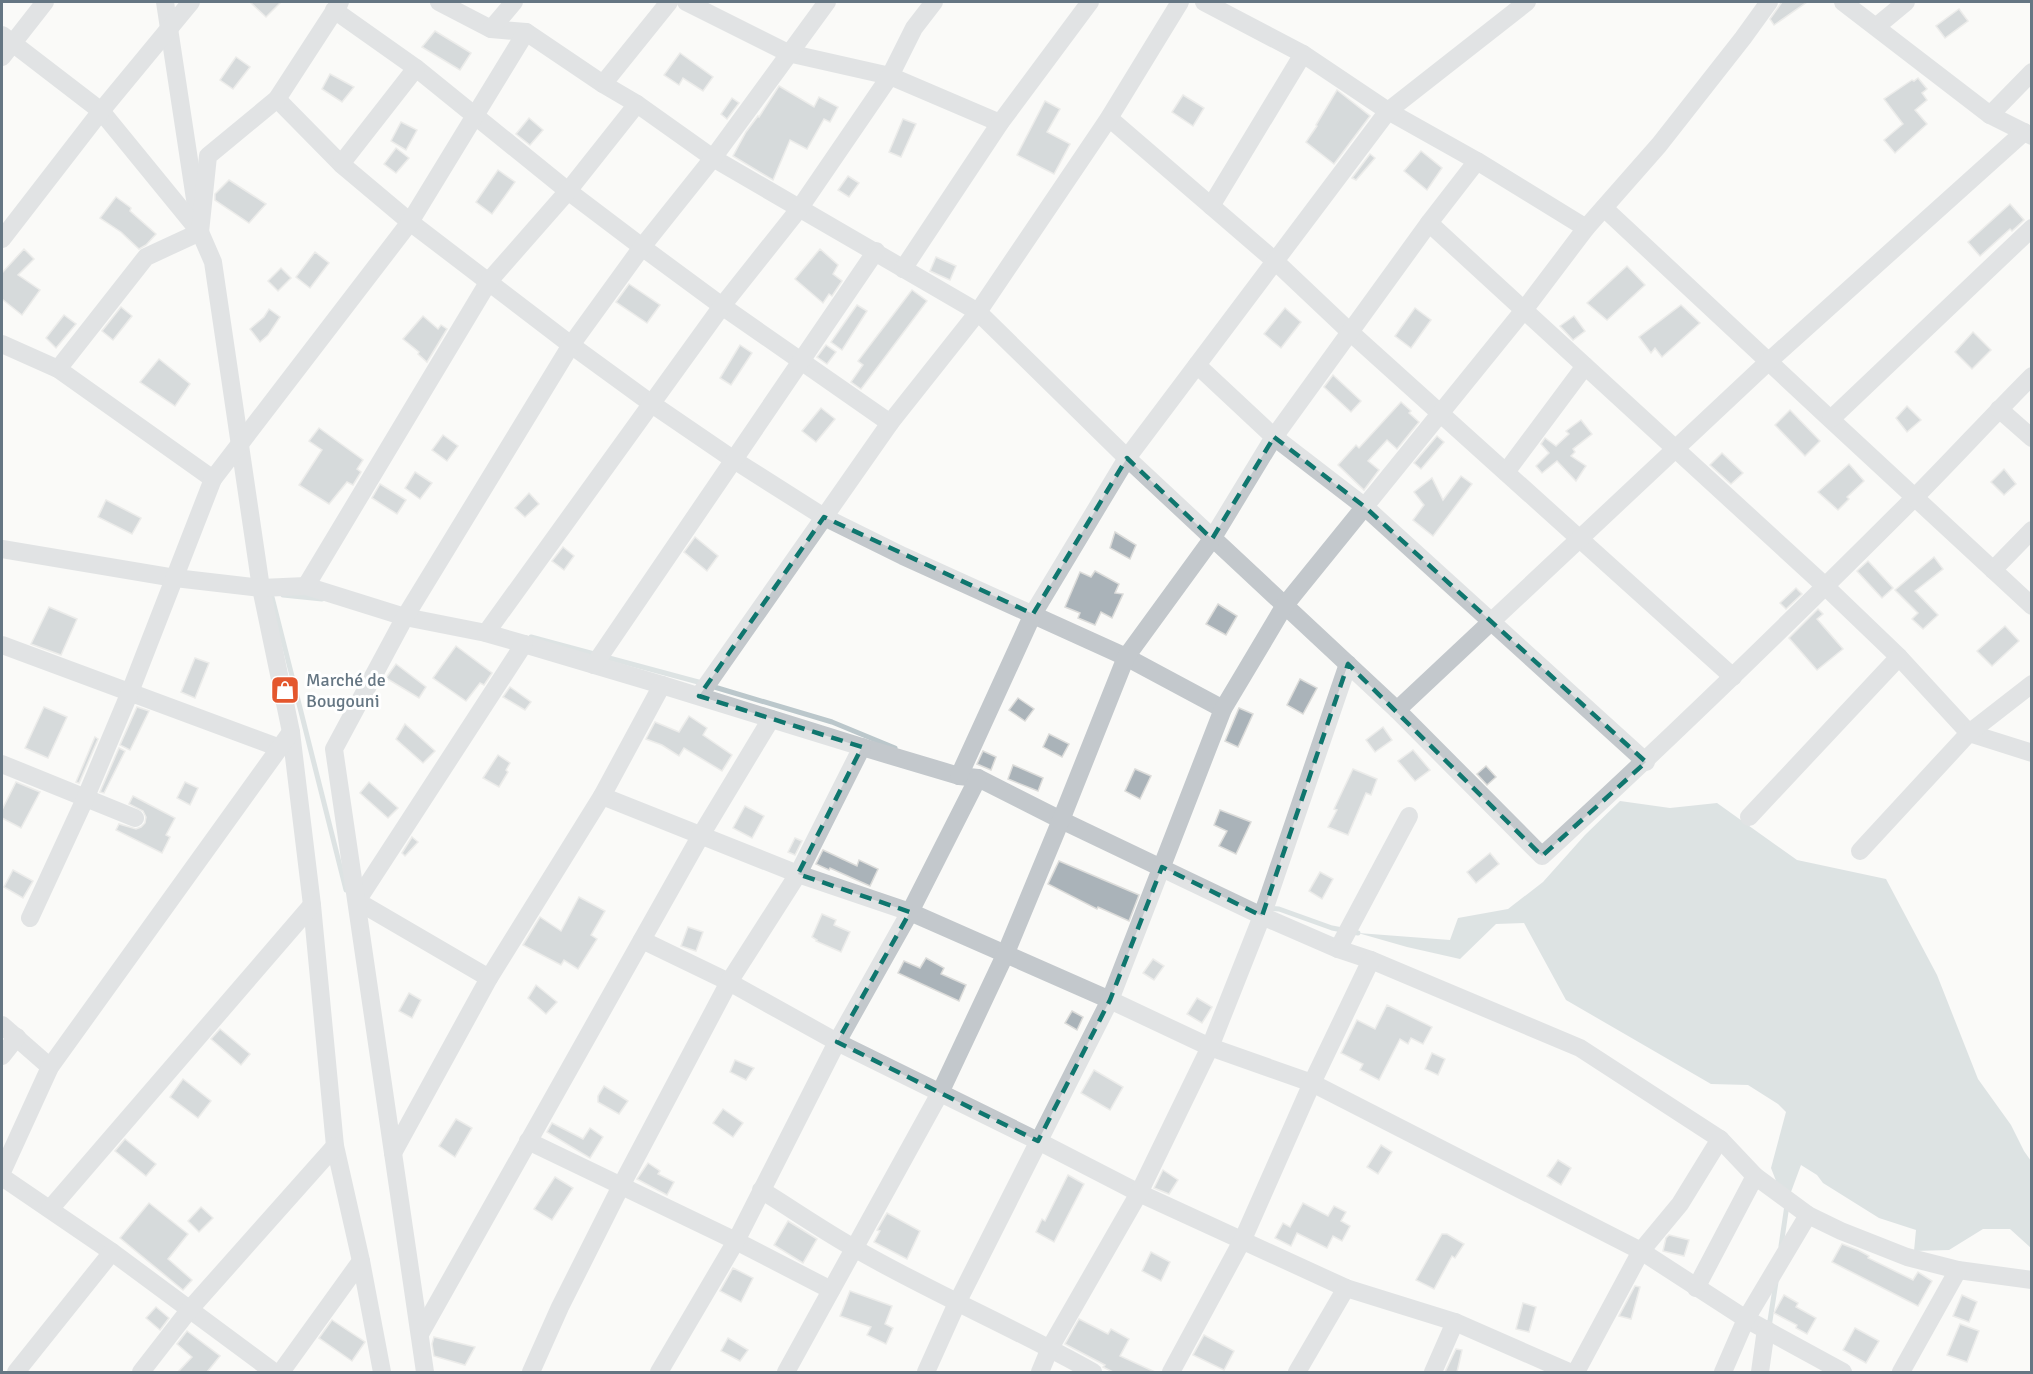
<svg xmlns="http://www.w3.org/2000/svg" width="2033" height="1374" viewBox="0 0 2033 1374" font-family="Signika,sans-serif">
	<rect width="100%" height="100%" fill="#fafaf8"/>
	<!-- water -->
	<path fill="#bbc7cb" d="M1620 801 1670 808 1717 803 1797 860 1886 879 1937 975 1978 1079 2011 1125 2024 1151 2031 1161V1248L2010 1229H1983L1949 1250 1914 1251 1916 1230 1879 1218 1823 1183 1817 1175 1801 1165 1788 1200 1780 1191 1771 1168 1786 1112 1778 1104 1748 1085 1711 1084 1566 1000 1524 923 1496 924 1460 959 1407 947 1358 933 1450 940 1458 918 1508 909 1543 882 1585 835Z"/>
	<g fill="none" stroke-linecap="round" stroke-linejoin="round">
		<!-- stream -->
		<g stroke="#bbc7cb" stroke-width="5">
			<path d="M283 595 322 599"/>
			<path d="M272 597 346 890"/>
			<path d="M531 637 702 683"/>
			<path d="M711 686 832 722 895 748"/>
			<path d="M1267 908 1279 909 1332 928 1358 933"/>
			<path d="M1781 1246 1787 1205"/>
			<path d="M1769 1327 1776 1282"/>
		</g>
	</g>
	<!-- building -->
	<g fill="#aab3b9" stroke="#dcdcda" stroke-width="1.5">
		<path d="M250 2H281L266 17Z"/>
		<path d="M1782 2H1807L1774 25 1770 19Z"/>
		<path d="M1959 9 1968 21 1945 38 1936 26Z"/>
		<path d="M435 31 471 53 460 70 422 47Z"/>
		<path d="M680 53 713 77 703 91 683 78 679 85 664 75Z"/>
		<path d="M236 57 250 67 233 89 220 80Z"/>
		<path d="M330 74 354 87 342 102 322 89Z"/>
		<path d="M1918 78 1927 89 1922 93 1927 100 1915 110 1927 124 1895 153 1884 140 1903 124 1884 99 1912 80 1914 81Z"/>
		<path d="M779 86 814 107 819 97 838 107 830 122 824 119 807 149 790 140 773 180 733 156 746 132 758 116 759 117Z"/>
		<path d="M1337 90 1370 116 1334 164 1306 142 1317 126 1316 125Z"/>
		<path d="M1183 95 1204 108 1193 126 1172 112Z"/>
		<path d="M732 98 739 103 727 119 721 114Z"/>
		<path d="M1045 101 1060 109 1047 132 1070 144 1054 174 1017 155Z"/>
		<path d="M529 118 543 130 530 145 516 134Z"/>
		<path d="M903 119 916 124 901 157 889 152Z"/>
		<path d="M401 122 417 130 406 150 391 141Z"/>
		<path d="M396 148 409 158 396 173 384 164Z"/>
		<path d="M1421 151 1442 168 1427 190 1404 171Z"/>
		<path d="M1370 154 1375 158 1356 180 1352 178Z"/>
		<path d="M498 170 515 182 492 214 476 202Z"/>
		<path d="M848 176 859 183 849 197 838 190Z"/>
		<path d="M229 180 266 204 249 223 215 200V194Z"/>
		<path d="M116 197 131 208 130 211 156 234 146 245 139 249 121 232 100 218Z"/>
		<path d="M2010 204 2024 220 2012 231 2010 229 1980 256 1968 242Z"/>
		<path d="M24 249 34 259 18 275 40 290 22 315 2 299V273Z"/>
		<path d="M820 249 838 265 833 274 842 281 832 296 829 294 823 303 795 279Z"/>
		<path d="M315 252 329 263 310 288 296 277Z"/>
		<path d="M936 257 956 266 950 280 930 271Z"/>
		<path d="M1627 266 1645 285 1607 320 1587 303Z"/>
		<path d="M281 268 291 278 278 291 268 281Z"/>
		<path d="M629 284 660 305 647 323 616 302Z"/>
		<path d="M912 290 927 301 861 389 851 382 863 365 858 361Z"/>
		<path d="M857 305 867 311 842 350 831 342Z"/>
		<path d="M1681 305 1700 323 1662 357 1655 348 1651 353 1639 337Z"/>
		<path d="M121 307 132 316 113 340 102 331Z"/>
		<path d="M1285 308 1301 322 1281 348 1264 334Z"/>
		<path d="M1415 308 1431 320 1411 348 1395 336Z"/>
		<path d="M269 309 280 317 268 335 260 342 250 329 264 317Z"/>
		<path d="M64 315 76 324 56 348 46 338Z"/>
		<path d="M423 316 438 329 441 325 447 329 427 362 418 354 419 352 403 339Z"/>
		<path d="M1574 316 1585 331 1573 340 1560 326Z"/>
		<path d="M1973 332 1991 350 1972 369 1955 352Z"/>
		<path d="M740 345 752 353 731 385 720 378Z"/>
		<path d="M826 345 836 352 827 364 817 357Z"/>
		<path d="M159 359 190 384 175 406 140 382Z"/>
		<path d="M1333 375 1361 401 1351 412 1324 387Z"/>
		<path d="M1401 402 1411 411 1409 413 1419 422 1397 449 1387 440 1368 461 1379 470 1364 490 1338 465 1356 445 1359 448Z"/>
		<path d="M1907 406 1921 420 1907 432 1896 418Z"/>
		<path d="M821 408 835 419 816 442 802 431Z"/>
		<path d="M1790 410 1820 441 1805 456 1775 425Z"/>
		<path d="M1581 420 1592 434 1573 449 1575 452 1571 456 1586 466 1576 481 1557 461 1542 473 1536 466 1549 453 1541 444 1545 438 1556 446 1569 434 1566 431Z"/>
		<path d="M319 428 363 460 357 469 361 472 353 485 347 482 329 504 299 485 322 450 309 441Z"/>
		<path d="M443 435 458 446 447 461 432 450Z"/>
		<path d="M1437 436 1444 442 1421 469 1414 463Z"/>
		<path d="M1722 453 1743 473 1731 484 1710 465Z"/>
		<path d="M1849 464 1864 481 1847 497 1849 499 1838 510 1818 492Z"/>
		<path d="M2004 469 2016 484 2004 495 1991 482Z"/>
		<path d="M415 472 432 483 420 499 405 488Z"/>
		<path d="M1461 476 1472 484 1433 536 1413 520 1424 505 1414 492 1432 478 1443 500Z"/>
		<path d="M380 484 406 500 397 514 372 498Z"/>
		<path d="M529 493 539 504 525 517 515 508Z"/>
		<path d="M106 500 141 518 132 534 98 517Z"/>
		<path d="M1115 532 1136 545 1130 559 1110 548Z"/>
		<path d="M695 537 718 556 707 571 684 552Z"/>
		<path d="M563 547 574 556 564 570 552 561Z"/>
		<path d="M1934 557 1943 569 1915 591 1938 615 1923 629 1912 619 1918 613 1895 590Z"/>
		<path d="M1868 561 1893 588 1882 598 1857 571Z"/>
		<path d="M1095 571 1119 584 1115 593 1123 594 1112 618 1101 612 1095 625 1078 618 1080 613 1065 607 1080 572 1091 577Z"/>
		<path d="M1796 588 1802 594 1786 609 1780 603Z"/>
		<path d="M1218 604 1237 616 1226 635 1206 624Z"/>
		<path d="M49 607 77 619 61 655 31 644Z"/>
		<path d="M1818 609 1823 614 1817 619 1843 649 1817 670 1789 638Z"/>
		<path d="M2005 626 2019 641 1992 666 1977 651Z"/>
		<path d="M456 646 492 673 484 685 480 683 466 701 433 678Z"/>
		<path d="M195 658 209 663 195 698 181 692Z"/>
		<path d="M396 664 426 687 419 698 386 678Z"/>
		<path d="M1300 679 1317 688 1303 714 1287 705Z"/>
		<path d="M510 687 531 702 525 710 503 697Z"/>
		<path d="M1018 698 1034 709 1025 721 1009 710Z"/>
		<path d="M44 707 67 717 48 758 25 748Z"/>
		<path d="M137 707 149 711 130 750 120 745Z"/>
		<path d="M1239 708 1253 714 1238 747 1225 741Z"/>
		<path d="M689 716 707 728 703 735 732 755 722 771 684 748 679 756 662 745 646 739 655 722 679 732Z"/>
		<path d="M405 724 435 751 423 763 396 739Z"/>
		<path d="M1383 727 1392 740 1375 752 1366 740Z"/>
		<path d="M1049 734 1069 744 1062 757 1043 747Z"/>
		<path d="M95 737 98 739 79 783 76 782Z"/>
		<path d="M119 748 125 751 104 793 100 792Z"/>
		<path d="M1413 750 1430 770 1415 781 1398 761Z"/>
		<path d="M983 751 996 757 991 770 977 764Z"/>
		<path d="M498 755 510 763 506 770 508 772 499 787 483 778Z"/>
		<path d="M1013 765 1043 778 1038 791 1008 779Z"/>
		<path d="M1486 766 1496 777 1487 785 1477 774Z"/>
		<path d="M1135 769 1151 776 1140 799 1125 791Z"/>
		<path d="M1353 769 1377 779 1371 795 1366 793 1348 835 1328 827 1337 810 1334 809Z"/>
		<path d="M16 782 40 792 21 828 2 818V810Z"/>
		<path d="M185 782 198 788 190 805 177 798Z"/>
		<path d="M369 782 398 808 388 818 360 793Z"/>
		<path d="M133 796 175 818 166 835 170 837 162 853 116 830 119 824 136 829 141 827 145 823 146 817 143 811 129 804Z"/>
		<path d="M745 806 764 816 752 838 733 828Z"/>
		<path d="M1220 810 1251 822 1236 854 1219 846 1227 831 1214 825Z"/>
		<path d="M412 837 418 842 405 856 402 853Z"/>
		<path d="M795 838 802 841 795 855 788 852Z"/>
		<path d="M823 850 857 866 859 860 878 869 870 886 830 868 829 870 816 864Z"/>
		<path d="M1490 853 1499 864 1476 883 1467 872Z"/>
		<path d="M1059 861 1139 895 1129 921 1098 907 1097 909 1048 884Z"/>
		<path d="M13 870 33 881 23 898 4 887Z"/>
		<path d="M1320 872 1333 879 1322 899 1309 891Z"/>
		<path d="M579 897 605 911 591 935 597 939 578 969 564 960 561 965 523 945 540 917 561 931Z"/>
		<path d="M822 914 836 920 834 925 850 932 841 952 816 941 817 940 812 937Z"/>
		<path d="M688 927 703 932 696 951 681 946Z"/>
		<path d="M926 958 944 968 941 974 966 985 959 1001 898 973 904 961 920 968Z"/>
		<path d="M1153 959 1164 966 1154 980 1143 973Z"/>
		<path d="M536 985 557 1002 546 1014 528 998Z"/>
		<path d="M409 993 421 1000 412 1018 399 1011Z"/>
		<path d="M1197 998 1212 1007 1202 1023 1187 1014Z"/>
		<path d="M1387 1005 1432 1027 1423 1044 1411 1038 1408 1044 1400 1039 1379 1080 1360 1070 1363 1064 1341 1053 1357 1020 1375 1029Z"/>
		<path d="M1072 1011 1083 1017 1077 1030 1065 1023Z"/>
		<path d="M220 1029 250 1054 241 1065 211 1039Z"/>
		<path d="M1432 1053 1445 1059 1438 1075 1425 1069Z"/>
		<path d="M735 1060 754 1068 746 1080 730 1072Z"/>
		<path d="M1094 1070 1123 1087 1110 1110 1081 1093Z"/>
		<path d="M183 1079 211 1101 198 1118 170 1097Z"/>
		<path d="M604 1086 628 1101 619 1114 598 1102V1096Z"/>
		<path d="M723 1109 743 1123 733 1137 713 1123Z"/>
		<path d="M456 1119 472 1128 455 1157 439 1146Z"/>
		<path d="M552 1123 583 1139 590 1128 603 1137 590 1158 547 1132Z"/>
		<path d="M125 1139 156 1164 146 1176 115 1151Z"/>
		<path d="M1381 1145 1392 1152 1378 1174 1367 1167Z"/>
		<path d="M1558 1160 1571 1168 1561 1185 1547 1176Z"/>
		<path d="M648 1163 660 1171 658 1174 674 1182 667 1195 637 1179Z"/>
		<path d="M1163 1170 1178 1180 1169 1194 1154 1188Z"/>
		<path d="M1068 1175 1084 1184 1054 1242 1036 1232 1042 1219 1045 1221Z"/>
		<path d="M555 1177 573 1188 552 1220 534 1209Z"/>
		<path d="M149 1203 188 1234 168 1259 192 1280 183 1290 120 1238Z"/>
		<path d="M1303 1203 1328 1216 1334 1206 1346 1212 1341 1221 1350 1226 1342 1241 1333 1236 1327 1248 1297 1233 1291 1246 1275 1238 1283 1223 1290 1227Z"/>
		<path d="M201 1207 213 1218 199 1232 188 1221Z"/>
		<path d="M887 1213 920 1231 907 1259 874 1242 880 1231 877 1230Z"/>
		<path d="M788 1221 817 1239 803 1263 774 1245Z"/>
		<path d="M1442 1234H1447L1464 1244 1455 1258 1452 1256 1434 1289 1416 1280Z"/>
		<path d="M1669 1235 1689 1240 1684 1256 1663 1251 1666 1238Z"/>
		<path d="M1842 1244 1858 1250 1869 1256 1868 1258 1913 1280 1918 1272 1932 1281 1918 1306 1832 1262Z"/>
		<path d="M1151 1252 1170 1262 1161 1281 1142 1271Z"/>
		<path d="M733 1268 753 1278 741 1302 720 1291Z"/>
		<path d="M1635 1286 1640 1287 1631 1319 1619 1316Z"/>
		<path d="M850 1291 892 1306 885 1324 893 1328 886 1344 867 1335 871 1327 840 1316Z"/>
		<path d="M1784 1295 1798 1303 1796 1307 1816 1318 1807 1334 1796 1328 1797 1325 1774 1313Z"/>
		<path d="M1962 1295 1977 1302 1969 1322 1953 1316Z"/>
		<path d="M1523 1303 1536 1307 1529 1332 1516 1329Z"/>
		<path d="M156 1307 169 1318 160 1330 146 1318Z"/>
		<path d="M1079 1319 1108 1334 1111 1329 1129 1339 1120 1356 1155 1372H1113L1103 1367 1105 1365 1065 1344Z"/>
		<path d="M332 1320 365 1342 352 1361 319 1338Z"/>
		<path d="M1960 1324 1979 1331 1967 1362 1947 1355Z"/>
		<path d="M1855 1328 1879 1341 1866 1363 1843 1350Z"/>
		<path d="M187 1331 220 1356 207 1372H178L192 1357 177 1344Z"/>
		<path d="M1204 1335 1234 1351 1224 1370 1193 1355Z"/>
		<path d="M434 1337 475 1347 465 1365 434 1356 432 1344Z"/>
		<path d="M728 1338 748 1350 740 1361 721 1351Z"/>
		<path d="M1456 1349 1462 1350 1457 1372H1445Z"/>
	</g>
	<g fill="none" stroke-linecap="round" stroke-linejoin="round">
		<!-- minor -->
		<g stroke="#c3c8cc" stroke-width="18">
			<path d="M165 2 200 232 213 262 261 588 291 732 312 905 335 1146 361 1261 382 1372"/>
			<path d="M439 2 491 29 526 32 603 84 637 104 713 158 978 312 1127 458 1397 710 1542 856C1668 741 1791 621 1912 500 1952 460 1991 417 2032 376"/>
			<path d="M686 2 788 53 890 76 1000 123"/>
			<path d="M1204 2 1303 54 1388 111 1477 161 1586 228"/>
			<path d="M1843 2 1990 115 2032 136"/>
			<path d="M334 10 416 68 568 191 642 247 722 306 890 423"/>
			<path d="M1877 26 1906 2"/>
			<path d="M491 29 514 2"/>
			<path d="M2 35 101 111 199 231"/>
			<path d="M2 57 45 2"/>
			<path d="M603 84 669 2"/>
			<path d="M277 99 341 164 410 222 571 345 652 404 734 460 824 517 903 556 1126 657 1223 709"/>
			<path d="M1990 115 2032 72"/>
			<path d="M1109 118 1275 261 1350 332 1733 677"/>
			<path d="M341 164 416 68"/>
			<path d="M1211 206 1303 54"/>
			<path d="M1604 208C1746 341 1889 474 2032 606"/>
			<path d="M1429 223 1825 586 1899 657 1969 733 2032 753"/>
			<path d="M2 239 101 111 191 2"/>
			<path d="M903 269 1000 123 1090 2"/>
			<path d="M2 344 58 369 213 479"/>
			<path d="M1197 365 1274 437 1365 507 1646 762"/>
			<path d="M58 369 146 257 200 232 208 156 277 99 340 2"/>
			<path d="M1999 409 2032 438"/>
			<path d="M1831 419 2032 228"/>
			<path d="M1506 472 1585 366"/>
			<path d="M2 549 175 578 261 588 306 586 405 617 486 633 524 644 662 685 862 747 959 776 978 778 1061 820 1262 916 1338 949 1371 960 1580 1048 1720 1139 1755 1176 1808 1215 1841 1231 1907 1257 1958 1270 2032 1280"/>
			<path d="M1993 570 2032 530"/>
			<path d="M306 586 489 281 568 191 637 104"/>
			<path d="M486 633 722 306 799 209 890 76 914 28 934 2"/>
			<path d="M2 645 280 748"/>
			<path d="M594 665 876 251"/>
			<path d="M699 696 890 423 978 312 1109 118 1180 2"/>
			<path d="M1397 710 1768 362 2024 132"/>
			<path d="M2 764 135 818"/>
			<path d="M959 776 1033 614 1127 458 1388 111 1527 2"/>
			<path d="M602 796 798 874 910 912 1110 1000 1210 1047 1312 1083 1641 1251 1746 1319 1843 1372"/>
			<path d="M1749 817 1899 657"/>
			<path d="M1860 851 1969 733 2032 684"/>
			<path d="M30 918 85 799 130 692 213 479 410 222 526 32"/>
			<path d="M642 940 729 982 837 1042 1038 1141 1139 1193 1346 1288 1455 1322 1569 1372"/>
			<path d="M1338 949 1409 816"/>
			<path d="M489 978 357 901 524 644"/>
			<path d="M2 1025 50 1067"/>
			<path d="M2 1056 17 1037"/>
			<path d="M528 1141 736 1241 831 1290"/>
			<path d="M393 1153 489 978 602 796 662 685"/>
			<path d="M2 1172 50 1067 291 732"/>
			<path d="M2 1177 112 1252 274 1372"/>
			<path d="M761 1190C792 1209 822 1230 854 1248 932 1293 1015 1328 1093 1372"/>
			<path d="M50 1209 312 905"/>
			<path d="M1696 1288 1755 1176"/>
			<path d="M420 1334 701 835 771 719"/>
			<path d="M16 1372 112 1252"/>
			<path d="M141 1372 190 1309 335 1146"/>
			<path d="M281 1372 361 1261"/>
			<path d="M425 1372 334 749 405 617 571 345 642 247 713 158 827 2"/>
			<path d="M531 1372 560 1307 621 1186 729 982 798 874 862 747"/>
			<path d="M659 1372 736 1241 837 1042 910 912 978 778"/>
			<path d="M786 1372 940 1093 1005 955 1061 820 1126 657 1212 539 1274 437 1429 223 1477 161"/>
			<path d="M926 1372 957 1303 1110 1000 1223 709 1285 605 1524 310 1586 228 1659 145 1743 38 1769 2"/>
			<path d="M1040 1372 1050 1348 1139 1193 1210 1047 1262 916 1348 664"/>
			<path d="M1171 1372 1243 1239 1312 1083 1371 960"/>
			<path d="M1297 1372 1346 1288"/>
			<path d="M1433 1372 1455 1322"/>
			<path d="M1576 1372 1641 1251 1680 1204 1720 1139"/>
			<path d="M1723 1372 1746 1319 1808 1215"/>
			<path d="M1760 1372 1766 1329"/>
			<path d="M1901 1372 1958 1270"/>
		</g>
	</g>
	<!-- marked area -->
	<path d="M0 0H2033V1374H0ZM1274 437 1365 507 1646 762 1542 856 1348 664 1262 916 1162 867 1110 1000 1038 1141 837 1042 910 912 798 874 862 747 699 696 824 517 1033 614 1127 458 1212 539Z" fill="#fafaf8" fill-opacity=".55" fill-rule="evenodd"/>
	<path fill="none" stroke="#0f766e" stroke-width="4.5" stroke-dasharray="12 8" stroke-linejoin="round" d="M1274 437 1365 507 1646 762 1542 856 1348 664 1262 916 1162 867 1110 1000 1038 1141 837 1042 910 912 798 874 862 747 699 696 824 517 1033 614 1127 458 1212 539Z"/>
	<!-- icons -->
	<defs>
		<g id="shop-square" transform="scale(1.5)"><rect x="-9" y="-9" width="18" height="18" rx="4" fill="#e4572e" stroke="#fff"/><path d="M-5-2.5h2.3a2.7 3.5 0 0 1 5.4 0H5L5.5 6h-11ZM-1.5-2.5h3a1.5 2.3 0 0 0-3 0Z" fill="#fff"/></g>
	</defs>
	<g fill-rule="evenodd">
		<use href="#shop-square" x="285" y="690"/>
	</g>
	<g text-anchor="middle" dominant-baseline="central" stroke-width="6" stroke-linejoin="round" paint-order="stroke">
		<!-- poi labels -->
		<g font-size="18" fill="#657683" stroke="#fff" text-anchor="start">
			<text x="306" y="680">Marché de<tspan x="306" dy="21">Bougouni</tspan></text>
		</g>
	</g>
	<!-- border -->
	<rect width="2033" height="1374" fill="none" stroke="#657683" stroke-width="6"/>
</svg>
